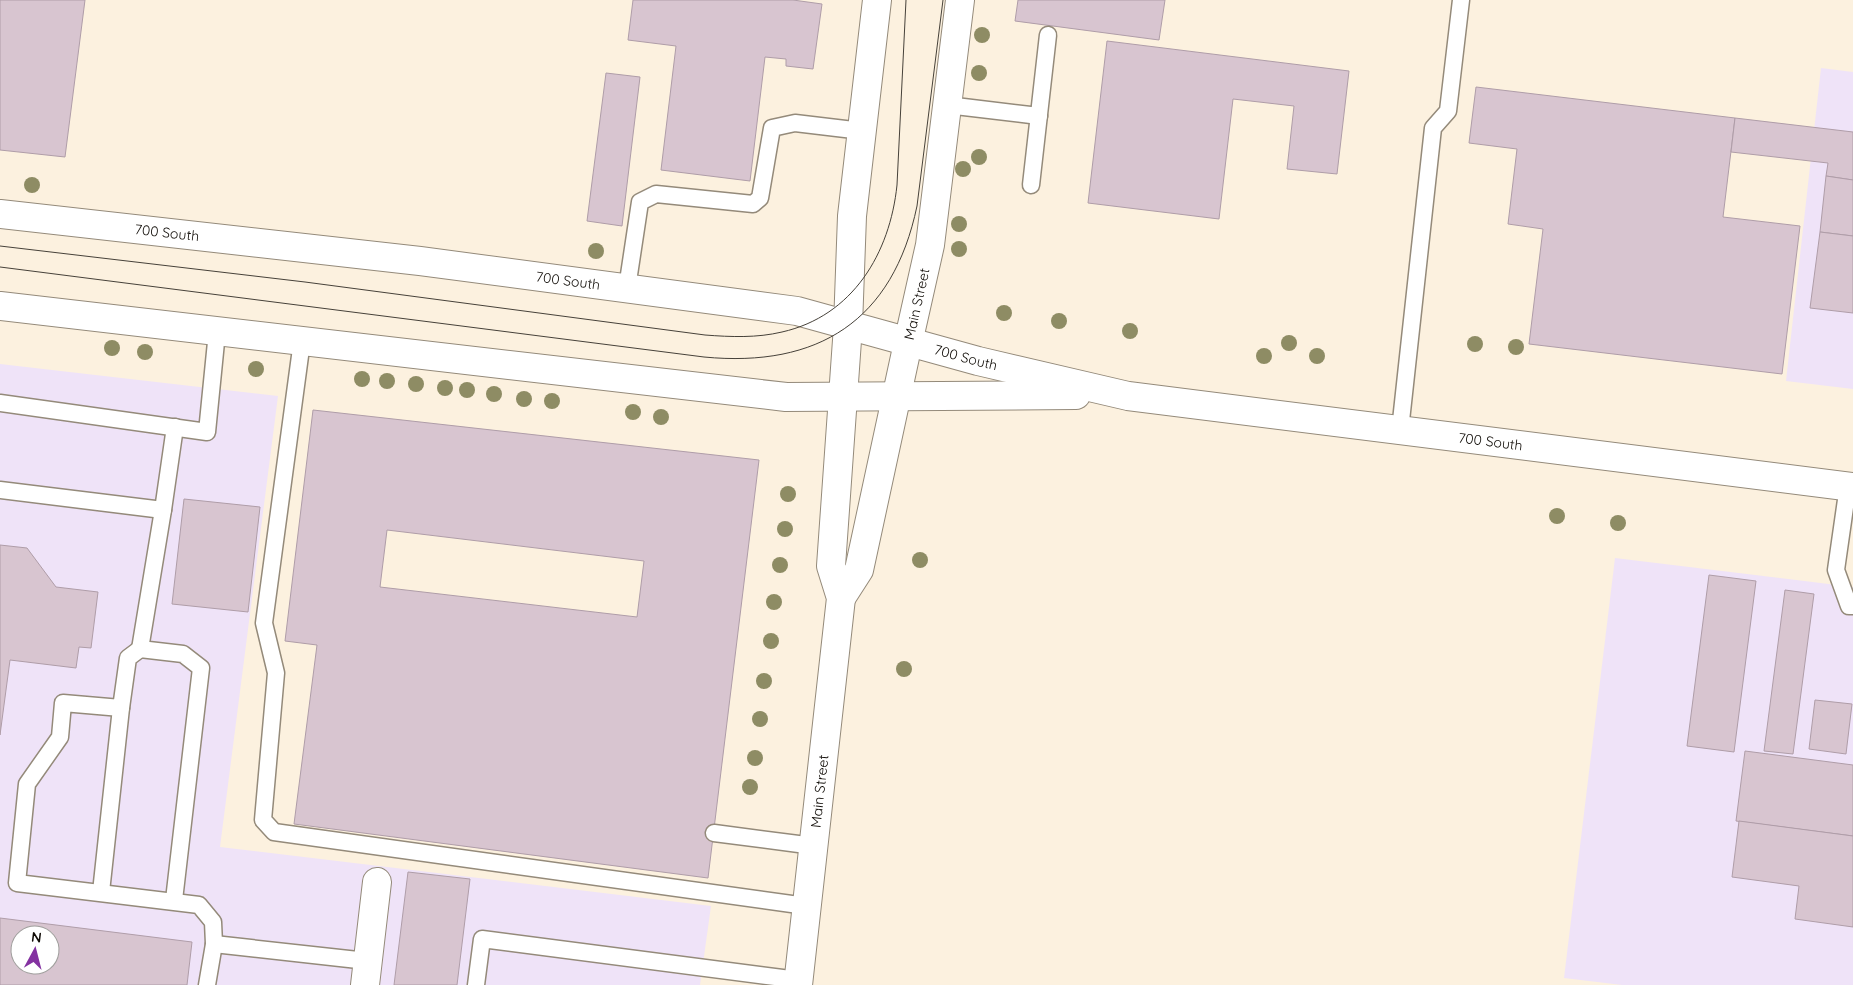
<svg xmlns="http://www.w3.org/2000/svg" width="1853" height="985" viewBox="0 0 1853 985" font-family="Quicksand,sans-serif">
	<rect width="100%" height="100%" fill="#fcf1df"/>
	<!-- commercial -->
	<g fill="#efe3f8" fill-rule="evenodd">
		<path d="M1821 68 1853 72V389L1786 381Z"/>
		<path d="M0 364 278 396 220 847 711 906 700 985H0ZM20 935H50V965H20Z"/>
		<path d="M1615 558 1853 587V985H1622L1564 978Z"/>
	</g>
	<!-- building -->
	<g fill="#d8c5d0" stroke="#af9da8" fill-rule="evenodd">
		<path d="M0 0H85L65 157 0 150Z"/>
		<path d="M633 0H793L822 4 813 69 786 66V59L765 57 750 181 661 170 676 46 628 40Z"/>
		<path d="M1018 0H1165L1159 40 1015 21Z"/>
		<path d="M1107 41 1349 71 1337 174 1287 169 1294 106 1233 99 1219 219 1088 203Z"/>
		<path d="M606 73 640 77 622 226 587 221Z"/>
		<path d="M1476 87 1735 118 1723 217 1800 226 1782 374 1529 344 1543 229 1508 224 1517 149 1469 143Z"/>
		<path d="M1735 118 1853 132V180L1826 176 1828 163 1731 152Z"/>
		<path d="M1826 176 1853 180V236L1820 232Z"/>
		<path d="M1820 232 1853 236V313L1810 308Z"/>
		<path d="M313 410 759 460 708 878 294 824 317 645 285 641ZM387 530 644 561 637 617 380 587Z"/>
		<path d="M184 499 260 507 248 612 172 604Z"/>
		<path d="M0 545 27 548 56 587 98 592 91 648 79 647 76 668 10 660 0 735Z"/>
		<path d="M1709 575 1756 581 1734 752 1687 746Z"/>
		<path d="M1785 590 1814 594 1793 754 1764 751Z"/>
		<path d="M1815 700 1852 704 1846 754 1809 749Z"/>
		<path d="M1745 751 1853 765V836L1736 821Z"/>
		<path d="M1739 821 1853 836V927L1795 919 1799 886 1732 877Z"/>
		<path d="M408 872 470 879 457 985H394Z"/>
		<path d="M0 918 192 942 187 985H0ZM20 935H50V965H20Z"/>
	</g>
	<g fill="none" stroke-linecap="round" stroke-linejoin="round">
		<!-- service casing -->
		<g stroke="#948a7a" stroke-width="19">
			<g id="service">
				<path d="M947 105 1039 116"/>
				<path d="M1031 185 1048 35"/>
				<path d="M627 288 640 202 656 194 753 204 760 198 772 128 795 123 862 131"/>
				<path d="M302 341 264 623 276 673 263 820 274 832 806 906"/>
				<path d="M0 403 207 432 217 332"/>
				<path d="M1400 430 1433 128 1448 111 1461 0"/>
				<path d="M1848 486 1836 570 1849 606H1853"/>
				<path d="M0 490 163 510"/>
				<path d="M140 649 128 658 121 708 63 703 60 737 27 784 17 883 199 905 213 922 214 944 207 985"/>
				<path d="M714 833 814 846"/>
				<path d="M101 892 121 708"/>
				<path d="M174 900 201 668 183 654 140 649 163 510 175 427"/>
				<path d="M214 944 367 961"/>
				<path d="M476 985 482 939 798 980"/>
			</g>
		</g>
		<!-- minor casing -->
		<g stroke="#948a7a" stroke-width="30">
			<g id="minor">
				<path d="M848 326 852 216 877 0"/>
				<path id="s1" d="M908 343 930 245 960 0"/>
				<path d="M365 985 377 882"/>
			</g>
		</g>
		<!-- tertiary casing -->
		<g stroke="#948a7a" stroke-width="30">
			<g id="tertiary">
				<path id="s2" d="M0 214 420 261 797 311 978 361 1128 396 1853 487"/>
				<path d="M0 306 786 397 1076 395"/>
				<path d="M841 598 859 570 908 343"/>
				<path id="s3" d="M798 985 841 598 831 566 848 326"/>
			</g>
		</g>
		<!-- service -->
		<use href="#service" stroke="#fff" stroke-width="16"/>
		<!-- minor -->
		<use href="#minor" stroke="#fff" stroke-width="28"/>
		<!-- tertiary -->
		<use href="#tertiary" stroke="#fff" stroke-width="28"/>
		<!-- tram -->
		<g stroke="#464139" stroke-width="1">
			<path d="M0 246 305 282 705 335C731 337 757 338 782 332 853 316 890 253 897 185L906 0"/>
			<path d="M0 267 704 357C818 368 893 321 917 206L943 0"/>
		</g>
	</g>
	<!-- trees -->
	<g fill="#8e8c64">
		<circle cx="982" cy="35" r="8"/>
		<circle cx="979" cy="73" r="8"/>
		<circle cx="979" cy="157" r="8"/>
		<circle cx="963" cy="169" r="8"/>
		<circle cx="32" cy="185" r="8"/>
		<circle cx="959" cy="224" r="8"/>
		<circle cx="959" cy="249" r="8"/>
		<circle cx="596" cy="251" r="8"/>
		<circle cx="1004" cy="313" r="8"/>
		<circle cx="1059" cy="321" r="8"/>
		<circle cx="1130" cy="331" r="8"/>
		<circle cx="1289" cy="343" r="8"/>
		<circle cx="1475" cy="344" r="8"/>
		<circle cx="1516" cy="347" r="8"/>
		<circle cx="112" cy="348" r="8"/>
		<circle cx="145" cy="352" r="8"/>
		<circle cx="1264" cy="356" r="8"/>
		<circle cx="1317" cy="356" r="8"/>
		<circle cx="256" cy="369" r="8"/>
		<circle cx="362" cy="379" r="8"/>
		<circle cx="387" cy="381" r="8"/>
		<circle cx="416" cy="384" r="8"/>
		<circle cx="445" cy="388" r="8"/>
		<circle cx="467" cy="390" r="8"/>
		<circle cx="494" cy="394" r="8"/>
		<circle cx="524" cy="399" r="8"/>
		<circle cx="552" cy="401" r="8"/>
		<circle cx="633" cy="412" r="8"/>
		<circle cx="661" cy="417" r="8"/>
		<circle cx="788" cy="494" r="8"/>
		<circle cx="1557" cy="516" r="8"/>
		<circle cx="1618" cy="523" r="8"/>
		<circle cx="785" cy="529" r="8"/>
		<circle cx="920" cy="560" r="8"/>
		<circle cx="780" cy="565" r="8"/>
		<circle cx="774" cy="602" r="8"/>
		<circle cx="771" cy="641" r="8"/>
		<circle cx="904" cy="669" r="8"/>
		<circle cx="764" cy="681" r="8"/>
		<circle cx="760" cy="719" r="8"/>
		<circle cx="755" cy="758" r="8"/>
		<circle cx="750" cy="787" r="8"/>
	</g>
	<g text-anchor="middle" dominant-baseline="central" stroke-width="5" stroke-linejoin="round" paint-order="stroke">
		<!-- street labels -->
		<g font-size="14" fill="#100c07" stroke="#fff">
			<text stroke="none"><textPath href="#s2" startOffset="168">700 South</textPath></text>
			<text stroke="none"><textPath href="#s2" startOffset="572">700 South</textPath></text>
			<text stroke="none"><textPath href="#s1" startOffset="40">Main Street</textPath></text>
			<text stroke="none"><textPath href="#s2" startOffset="978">700 South</textPath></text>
			<text stroke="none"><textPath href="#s2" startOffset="1510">700 South</textPath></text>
			<text stroke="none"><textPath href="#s3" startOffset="195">Main Street</textPath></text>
		</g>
	</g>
	<!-- north arrow -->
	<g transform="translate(35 950) rotate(7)"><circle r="24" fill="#ffffff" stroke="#9f9e9c"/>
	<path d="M0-4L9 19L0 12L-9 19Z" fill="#8432a1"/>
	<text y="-8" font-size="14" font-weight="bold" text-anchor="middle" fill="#100c07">N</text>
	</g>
</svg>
